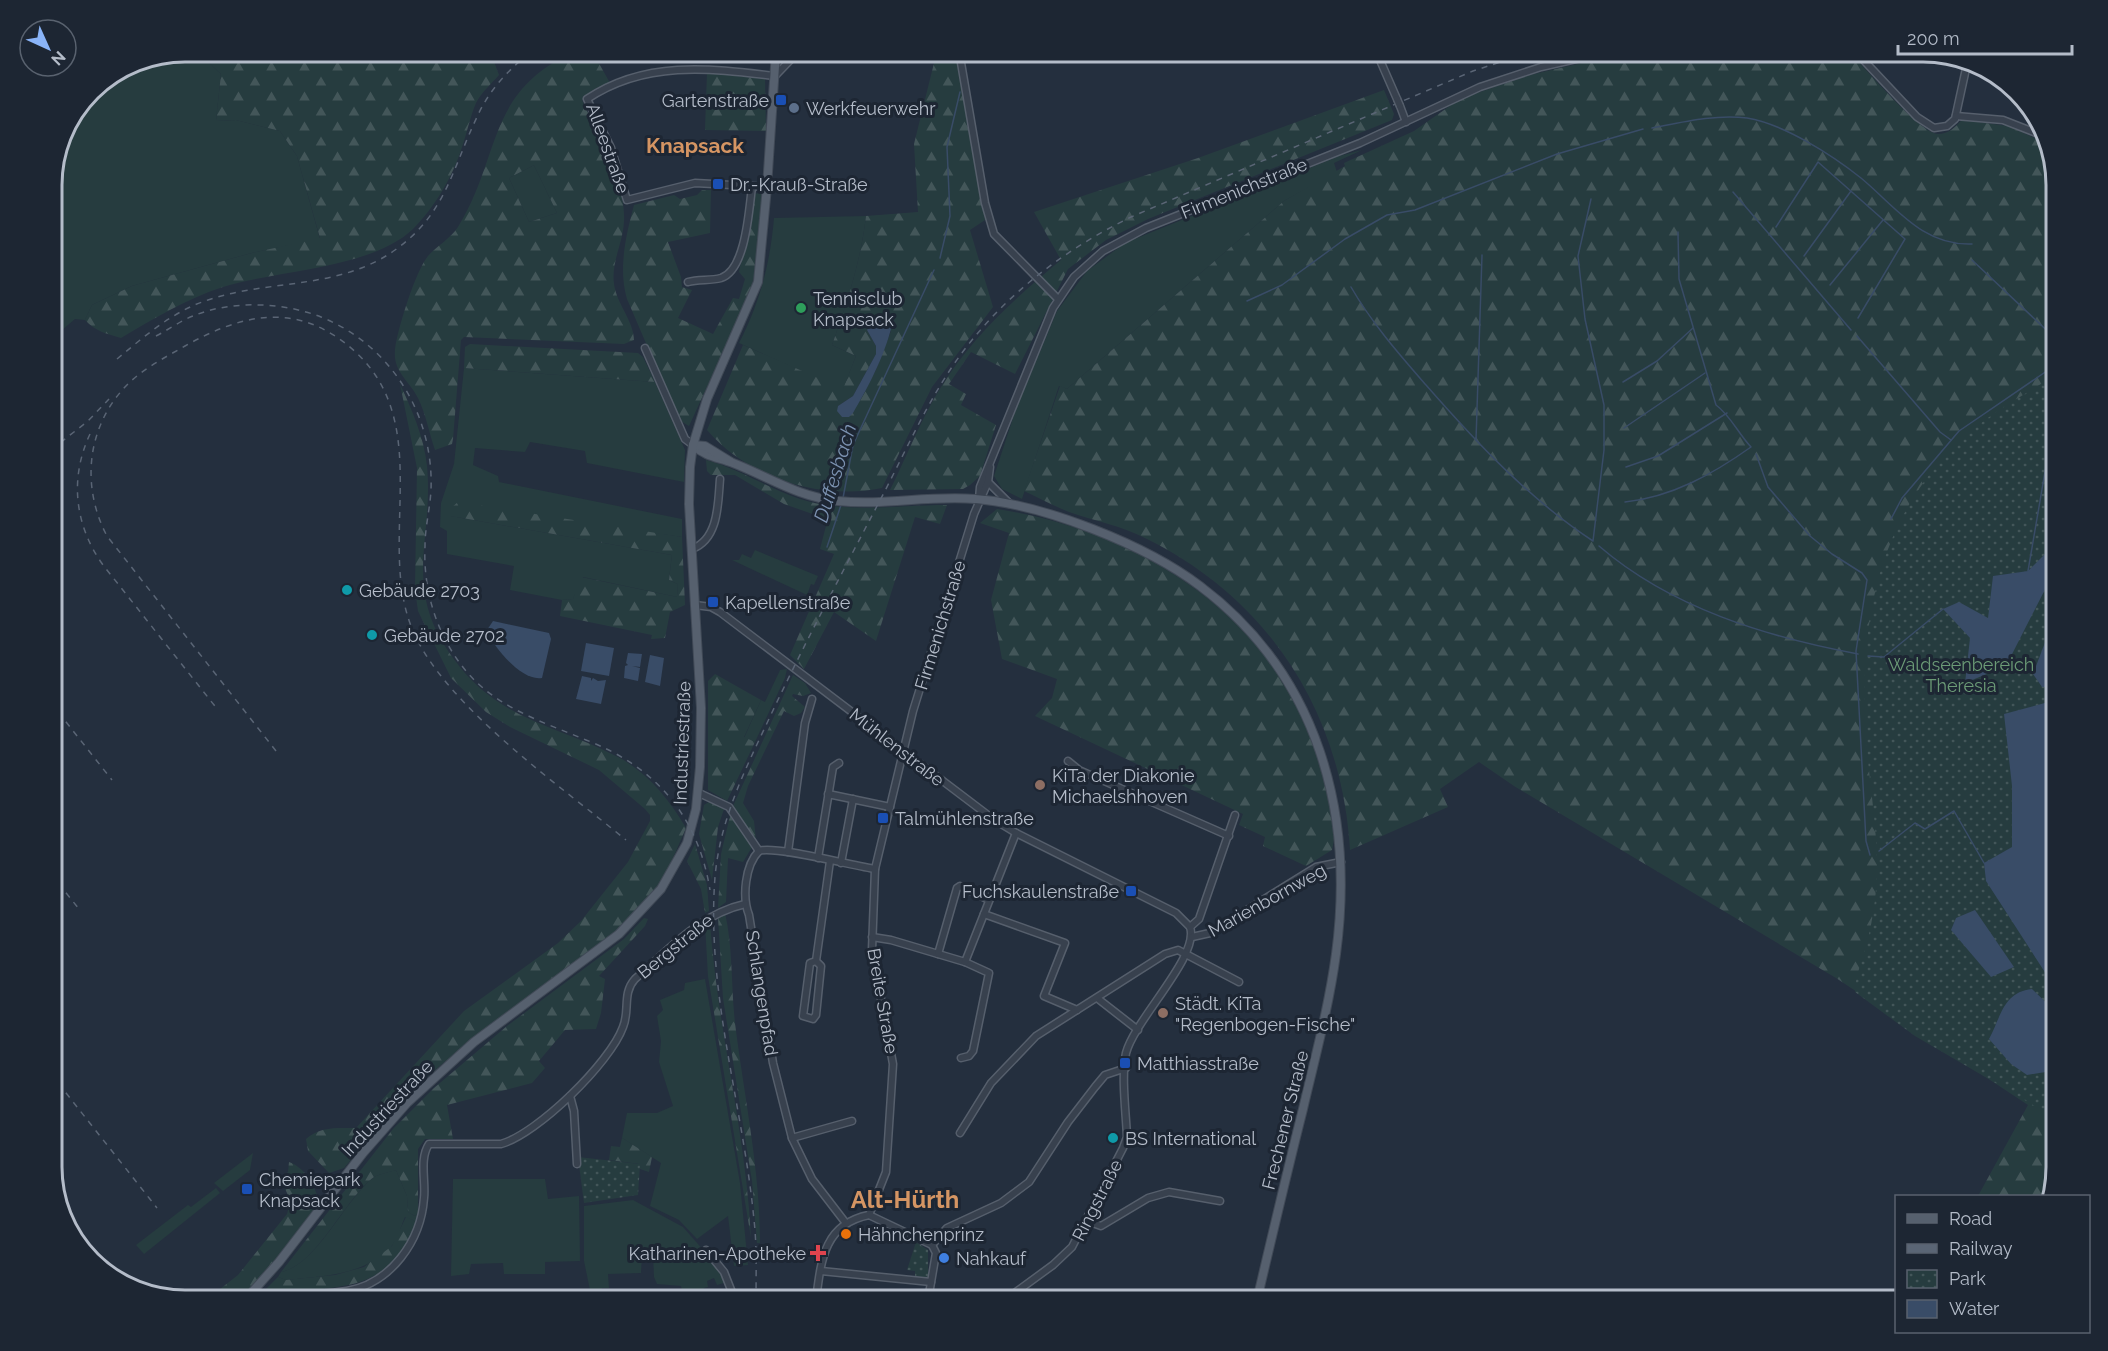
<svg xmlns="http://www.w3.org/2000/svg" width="2108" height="1351" viewBox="0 0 2108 1351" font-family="Raleway,sans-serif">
	<defs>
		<pattern id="forest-firs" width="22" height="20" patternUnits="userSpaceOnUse" patternTransform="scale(1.5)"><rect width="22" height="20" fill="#263c3f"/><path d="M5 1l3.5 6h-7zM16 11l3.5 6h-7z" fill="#435659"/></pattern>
		<pattern id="park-dots" width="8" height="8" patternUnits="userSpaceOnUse" patternTransform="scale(1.5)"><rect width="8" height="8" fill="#263c3f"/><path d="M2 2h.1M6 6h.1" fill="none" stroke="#435659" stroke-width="1.8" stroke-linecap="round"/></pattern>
	</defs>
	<rect width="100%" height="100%" fill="#242f3e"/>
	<!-- green -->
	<g fill="#263c3f">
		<path d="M184 51H197L221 74 216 121 236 120 280 131 297 156 320 239 252 253 132 286 92 305 85 320 75 319 55 336 51 331V176L65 126 90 90 134 61Z"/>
		<path d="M1362 150 1334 163 1337 172 1284 201 1067 389 1059 386 1022 499 1002 489 994 476 1016 409 1057 311 1087 271 1125 243 1339 156Z"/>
		<path d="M534 165 557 213 529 222 509 178Z"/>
		<path d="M866 216C861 261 847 303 832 345L856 356 843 390 739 343C760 302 770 264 774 218Z"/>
		<path d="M464 368 655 382 685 450 684 482 587 463 585 451 530 442 525 452 475 448 473 465 498 476 499 482 682 519V537L601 526 451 516 672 555 669 580 678 584 677 597 583 577 573 599 562 600 510 590 514 566 447 554V531L440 527 441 503 454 464Z"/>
		<path d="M755 550 818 576 814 585 811 584 807 595 732 560H739L742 554 751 558Z"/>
		<path d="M787 669 785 678 755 742 744 738 761 700 765 702 780 670Z"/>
		<path d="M705 979 740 1183 748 1265 734 1266 728 1216 697 1239 679 1220 650 1206 661 1163 622 1138 627 1113H657L673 1106 659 1062 661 1041 657 1016 663 1010 660 1000 684 990 685 983Z"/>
		<path d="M253 1153 250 1170 223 1191 214 1183Z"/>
		<path d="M396 1170 407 1196 408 1212 415 1216 418 1214 417 1222 405 1217C401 1226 398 1239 391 1247 363 1276 323 1276 286 1280L278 1277 281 1272C317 1265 345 1199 374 1177 379 1174 389 1172 396 1170Z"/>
		<path d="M453 1179H545L548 1199 579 1196 580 1261 545 1262V1274H504L503 1263 471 1264 469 1274 451 1276Z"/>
		<path d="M216 1188 220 1193 144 1254 136 1245 188 1205 191 1207Z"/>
		<path d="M633 1200 683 1227 719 1268 727 1282 717 1285 714 1278 707 1281 708 1287 704 1288 703 1292 683 1295 681 1286 657 1284 654 1277 653 1255H642L641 1273 608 1274 609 1288H602L601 1296 591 1295 584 1261V1206Z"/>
	</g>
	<!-- forest -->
	<g fill="url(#forest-firs)" fill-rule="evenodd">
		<path d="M197 51H490L499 75C491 84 481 93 476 103 470 117 467 133 462 147 453 176 435 207 413 229 371 269 277 270 223 287 188 298 153 319 121 338 107 334 95 331 85 320L92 305 132 286 252 253 320 238 297 156 280 131 236 120 216 121 221 74Z"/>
		<path d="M576 51H592L610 83 596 88 582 100C598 136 626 181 624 221 623 245 609 265 615 289 619 306 634 323 634 340L624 344 464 337 461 340 453 439 452 444 435 450C429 433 426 414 418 398 409 380 393 372 395 350 397 330 416 270 428 256 437 246 451 238 458 227 502 156 485 91 576 51ZM534 165 557 213 529 222 509 178Z"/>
		<path d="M937 51H956L985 220 970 230 993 307 932 387 882 488C821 501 748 478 707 430L743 345 843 389 856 356 832 345C847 303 861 261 866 216L918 212 914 144ZM867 330 891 331 875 372 842 417 838 406 853 396 876 354V346Z"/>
		<path d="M1633 51H1848C1865 67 1919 133 1938 134 1949 134 1955 127 1962 120L2008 126 2046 143 2057 184V1167L2048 1196H1978L2028 1105 1836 978 1514 786 1479 762 1440 789 1448 807 1350 850C1342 714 1270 600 1147 539 1122 526 1095 521 1069 512 1054 506 1039 498 1024 491L1060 386 1067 389 1284 201 1345 166 1344 163 1414 131 1457 101 1480 92 1530 75Z"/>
		<path d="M707 73 765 79 766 131 705 130Z"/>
		<path d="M1384 90 1394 114 1392 120 1148 219 1106 240 1068 269 1015 374 971 352 949 384 966 394 961 405 996 425 980 476 970 485 963 489 890 490C907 456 921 419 941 387 972 337 1016 297 1061 260L1034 212 1198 158Z"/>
		<path d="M702 190H711L710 233 668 242 681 277 682 287 692 290 678 318 713 334 733 298 739 299 745 279 739 272 755 194 762 192 757 264 750 293 689 426 679 420 627 299C618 269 626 235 634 205L674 195 680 199 697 195Z"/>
		<path d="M470 344 638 353 643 357 655 382 464 368 465 347Z"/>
		<path d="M400 384C412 410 424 437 427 466 434 541 401 587 453 658 497 720 556 725 618 757 648 773 669 799 686 828L666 874 650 897 619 930 442 1064 401 1101 344 1168 329 1173 308 1151 306 1139C320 1126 338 1128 356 1128L464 1011 558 943 581 921 628 862 650 821V815L645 809 599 770 510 727 486 712 451 678 418 611 415 589 417 468Z"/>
		<path d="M706 460C740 469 767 488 800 499 845 514 900 505 947 505L940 524 915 517 876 641 834 612 804 669 790 655 834 554 820 549 826 526 824 518 784 504 735 475H711L707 471Z"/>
		<path d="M458 502 682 537 685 605 670 612 665 638 651 639 652 635 560 616 562 600 573 599 581 577 677 597 678 584 669 580 672 555 451 516V508Z"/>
		<path d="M997 509C1141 531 1280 619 1321 765 1328 791 1339 824 1332 850L1306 866 1263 846 1265 837 1239 825 1243 814 1035 716 1052 698 1057 679 1002 659 991 600 1009 533 980 523Z"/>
		<path d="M715 674 761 700 744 737 755 742 727 801 708 790V681Z"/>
		<path d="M793 675 805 683 811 693 803 696 793 694 792 696 805 707 801 713 794 716 784 711 748 786 743 803 754 821 756 840 733 806Z"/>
		<path d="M709 802 724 809 718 827 712 880 699 834 704 805Z"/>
		<path d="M730 816 752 847 743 862 728 858 726 902 718 908 721 854Z"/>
		<path d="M695 844 707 885 709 911 705 913 701 889 687 861Z"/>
		<path d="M725 913C733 947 731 987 735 1023 744 1096 760 1169 760 1243H757L752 1181 723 998 718 918Z"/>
		<path d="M644 918 648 919 645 926 599 976 605 979 601 1013 596 1029 565 1030 539 1061 545 1068 532 1083 447 1105 453 1139H425L418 1149V1214L415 1216 408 1212 407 1196 396 1170C390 1172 379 1174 374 1177 345 1198 317 1265 281 1272L393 1129 434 1088 507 1026 624 939Z"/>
		<path d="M710 922C717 1028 746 1132 751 1238L708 976 705 923Z"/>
		<path d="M622 1138 652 1157 649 1172 640 1169V1164L609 1160 611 1146 620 1147Z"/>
		<path d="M289 1162C306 1168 316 1187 319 1203L277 1260 240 1300H206L238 1275 287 1214C292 1198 287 1191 278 1179L288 1172Z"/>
		<path d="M406 1217 417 1222C388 1287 357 1285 295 1292 287 1293 281 1299 274 1300 268 1301 261 1300 255 1300L278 1277 286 1280 335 1275 364 1267 392 1246Z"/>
	</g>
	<!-- park -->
	<g fill="url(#park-dots)">
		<path d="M2057 374V1119L1915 1036 1855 992C1855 976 1863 958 1867 943 1873 919 1877 892 1877 867 1877 822 1868 777 1866 732 1859 623 1878 518 1960 441 1988 414 2024 395 2057 374Z"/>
		<path d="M578 1157 640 1164 638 1195 584 1203Z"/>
		<path d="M916 1242 928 1250V1279L915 1278V1271L907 1270Z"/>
	</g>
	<!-- water -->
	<g fill="#394c67">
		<path d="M878 315 886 316 893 320C887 351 869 386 853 413L849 417H842L837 411 838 406 853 396 876 354V346L867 330Z"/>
		<path d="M2057 542V566L2006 666 1965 683 1970 638 1943 609 1959 602 1988 618 1993 576 2028 571Z"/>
		<path d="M2057 611V687H2042L2033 674Z"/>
		<path d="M493 621 549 633 551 639 542 678C522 682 493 647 487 630Z"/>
		<path d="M586 643 614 648 609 676 581 671Z"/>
		<path d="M628 653 642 654 640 667 632 666 640 668 638 681 624 678 625 666 628 665 626 663Z"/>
		<path d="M650 655 664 658 660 686 645 682Z"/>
		<path d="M582 676 591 678V681L593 678 598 681 606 680 601 704 576 699Z"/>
		<path d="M2052 701 2057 703V991L1986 881 1984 863 2012 847V786L2004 714Z"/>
		<path d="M1975 910 2014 967 1991 977 1951 930 1956 918Z"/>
		<path d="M2032 989 2057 1013V1070L2027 1075 2011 1064 1989 1039C2001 1017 2003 992 2032 989Z"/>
	</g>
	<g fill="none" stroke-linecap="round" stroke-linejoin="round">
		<!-- stream -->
		<g stroke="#394c67" stroke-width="1.5">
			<path d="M1652 128C1683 122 1716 114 1747 118 1784 124 1832 155 1861 178 1895 206 1922 246 1972 244"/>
			<path d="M1733 192 1851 330"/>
			<path d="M1776 227 1818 162 1905 239 1858 318"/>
			<path d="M1804 256 1851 191"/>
			<path d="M940 258 950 216 947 147 960 92"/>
			<path d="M1972 260 2057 340"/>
			<path d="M1830 285 1883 220"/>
			<path d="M1351 287C1371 322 1399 354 1426 385 1476 442 1529 499 1593 541L1604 450V405L1585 319 1578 256 1591 199"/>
			<path d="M1247 301 1282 285 1345 239 1387 215 1415 210 1557 154 1643 129"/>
			<path d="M1857 336 1940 432 1951 440"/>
			<path d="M1623 382 1657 361 1693 328"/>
			<path d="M1624 428 1705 373"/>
			<path d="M1476 440 1482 255"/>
			<path d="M1756 454 1768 487 1810 536 1832 554 1862 573 1867 580 1856 651 1866 841 1870 855"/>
			<path d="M1626 467 1658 456 1727 413"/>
			<path d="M843 498 853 445 934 270"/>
			<path d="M1625 502C1672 497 1713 474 1751 447 1738 433 1730 415 1716 405L1679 279 1678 232"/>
			<path d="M1891 519 1902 498 1959 431 2057 364"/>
			<path d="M1599 546C1671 608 1767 637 1858 654"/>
			<path d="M827 547 841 505"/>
			<path d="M2028 571 2046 466 2057 433"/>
			<path d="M1868 656 1884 657 1943 609"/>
			<path d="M1879 851 1915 823 1925 829 1954 811 1984 863"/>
		</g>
		<!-- minor casing -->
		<g stroke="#565f6c" stroke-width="9">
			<g id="minor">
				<path d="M959 51 985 203 994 234 1058 299"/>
				<path d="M1376 51 1397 99"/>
				<path d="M1855 51 1917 117 1934 128 1947 126 1955 119 1967 64"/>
				<path d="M776 54 795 55"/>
				<path d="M1400 106 1406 122"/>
				<path d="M1956 116 2003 120 2044 136"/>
				<path d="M767 187 695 183 627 200 611 148 587 99C645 60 709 68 775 76L799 51"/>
				<path d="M688 282C699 279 710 281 721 278 746 270 749 209 752 187"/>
				<path d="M645 348 685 439 693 445"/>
				<path d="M988 482 1010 504"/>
				<path d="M979 499 980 487 1053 308 1074 277 1103 251 1146 228 1360 143 1480 87 1541 67 1611 51"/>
				<path d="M692 549C719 539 718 503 720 479"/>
				<path d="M695 605 711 607 720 612 993 819 1016 833 1176 913 1190 927C1200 956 1135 1019 1126 1053 1121 1076 1126 1113 1127 1137L1123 1148 1072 1247 1053 1265 1005 1300"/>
				<path d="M1068 761 1079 770 1229 836"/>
				<path d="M699 793 729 807 759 851"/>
				<path d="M828 794 890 807"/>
				<path d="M759 851C745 865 742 897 749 915L773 1063 792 1138 812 1179 845 1222"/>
				<path d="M759 851C773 845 854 866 875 869"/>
				<path d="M788 852 805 723 812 699"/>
				<path d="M818 858 833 767 839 763"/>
				<path d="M841 863 853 799"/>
				<path d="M984 914 1065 943 1044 996 1077 1010"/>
				<path d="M1190 927 1199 919 1235 815"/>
				<path d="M872 937 891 940 965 962 989 973 973 1051 969 1056 961 1058"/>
				<path d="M1192 937 1210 933 1316 867 1341 862"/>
				<path d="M938 954 957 888 960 886 989 900"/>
				<path d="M816 961 810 963 803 1016 813 1019 816 1015 821 966 816 961 830 861"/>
				<path d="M965 962 1016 833"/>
				<path d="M1097 998 1138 1030"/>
				<path d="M570 1096 574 1111 577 1164"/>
				<path d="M960 1133 991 1083 1036 1036 1165 954 1178 950 1239 982"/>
				<path d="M792 1138 852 1121"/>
				<path d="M869 1215 886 1172 893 1064 872 950 875 869 913 711 974 514 988 482 990 467"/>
				<path d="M1087 1221 1101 1226 1148 1198 1169 1192 1220 1201"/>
				<path d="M932 1245 947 1228 1001 1203 1029 1182 1068 1122 1095 1087 1105 1075 1126 1068"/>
				<path d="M706 1250 724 1272 735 1300"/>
				<path d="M821 1271 931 1282"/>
				<path d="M282 1300 292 1296C310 1294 329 1294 347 1291 391 1283 421 1241 424 1198 426 1181 419 1159 429 1144H501C537 1134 610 1063 623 1027 630 1011 622 993 635 979 668 950 700 914 745 904"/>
				<path d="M740 1300 816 1298"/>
				<path d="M816 1300C821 1260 824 1224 869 1215L932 1245"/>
				<path d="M928 1300 936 1253 932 1245"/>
			</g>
		</g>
		<!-- major casing -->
		<g stroke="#414a57" stroke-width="10">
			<g id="major">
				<path d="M693 445C706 457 717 457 733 463 769 477 798 497 838 501 883 506 929 495 975 499 1043 504 1146 545 1200 586 1318 675 1355 812 1336 954 1329 1006 1315 1058 1303 1109 1287 1172 1272 1236 1257 1300"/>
				<path d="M693 445 705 446 731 462"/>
				<path d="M245 1300 279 1262 363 1153 407 1103 474 1042 619 934 661 889 687 843 696 809 700 767 701 708 689 504 690 467 693 445 707 399 758 282 767 187 776 51"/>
			</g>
		</g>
		<!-- minor -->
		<use href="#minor" stroke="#38414e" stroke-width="6"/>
		<!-- major -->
		<use href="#major" stroke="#56606e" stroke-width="8"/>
		<!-- rail -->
		<g stroke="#5a6575" stroke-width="1.5" stroke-dasharray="6 6" stroke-linecap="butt">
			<path d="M156 336C168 330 180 321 193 316 231 300 283 302 321 317 391 345 434 415 431 490 430 509 425 527 425 546 423 591 437 636 466 671 497 708 543 722 586 740 656 767 698 816 710 890"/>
			<path d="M117 359C145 336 173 311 208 300 270 279 339 290 395 250 446 214 452 169 477 117 489 90 509 69 532 51"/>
			<path d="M90 434C69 479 75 526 103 565L218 710"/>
			<path d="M51 450 88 421 109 399"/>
			<path d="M51 703 112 780"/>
			<path d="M276 751 107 536C80 485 87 423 130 382 146 367 166 357 185 346 235 318 286 302 338 338 444 411 373 537 413 631 446 707 562 787 626 840"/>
			<path d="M51 874 79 909"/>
			<path d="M51 906 61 918"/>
			<path d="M51 1074 157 1208"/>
			<path d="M756 1300C756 1274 757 1246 754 1220 743 1105 706 993 715 877 720 820 744 772 768 721 802 648 840 577 877 506 907 450 931 390 972 340 1015 287 1070 247 1131 217L1473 71 1534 51"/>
		</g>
		<!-- minor-bridge casing -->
		<g stroke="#565f6c" stroke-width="9" stroke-linecap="butt">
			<path id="minor-bridge" d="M1397 99 1400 106"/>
		</g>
		<!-- minor-bridge -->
		<use href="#minor-bridge" stroke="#38414e" stroke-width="6"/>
	</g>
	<!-- markers -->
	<g fill="#1a4fb4" stroke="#1d2633" stroke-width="2">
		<rect x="775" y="94" width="12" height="12" rx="3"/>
		<rect x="712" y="178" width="12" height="12" rx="3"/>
		<rect x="707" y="596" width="12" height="12" rx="3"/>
		<rect x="877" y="812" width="12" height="12" rx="3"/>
		<rect x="1125" y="885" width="12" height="12" rx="3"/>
		<rect x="1119" y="1057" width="12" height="12" rx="3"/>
		<rect x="241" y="1183" width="12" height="12" rx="3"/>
	</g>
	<circle fill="#5c6f8a" stroke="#1d2633" stroke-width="2" cx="794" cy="108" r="6"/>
	<circle fill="#2e9e5b" stroke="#1d2633" stroke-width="2" cx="801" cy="308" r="6"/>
	<g fill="#0f9aa8" stroke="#1d2633" stroke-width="2">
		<circle cx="347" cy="590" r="6"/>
		<circle cx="372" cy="635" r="6"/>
		<circle cx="1113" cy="1138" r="6"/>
	</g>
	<g fill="#8d6e63" stroke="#1d2633" stroke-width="2">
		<circle cx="1040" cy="785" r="6"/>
		<circle cx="1163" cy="1013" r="6"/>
	</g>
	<circle fill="#e8710a" stroke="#1d2633" stroke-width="2" cx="846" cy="1234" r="6"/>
	<path fill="#e0444e" stroke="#1d2633" stroke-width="2" d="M815 1244h6v6h6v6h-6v6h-6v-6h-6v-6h6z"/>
	<circle fill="#3f7fe0" stroke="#1d2633" stroke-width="2" cx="944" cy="1258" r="6"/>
	<g text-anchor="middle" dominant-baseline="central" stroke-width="6" stroke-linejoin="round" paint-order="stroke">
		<!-- poi labels -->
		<g font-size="18" fill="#b4bcc9" stroke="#1d2633" text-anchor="start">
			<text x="769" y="100" text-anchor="end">Gartenstraße</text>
			<text x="806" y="108">Werkfeuerwehr</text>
			<text x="730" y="184">Dr.-Krauß-Straße</text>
			<text x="813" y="298">Tennisclub<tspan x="813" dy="21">Knapsack</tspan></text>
			<text x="359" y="590">Gebäude 2703</text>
			<text x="725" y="602">Kapellenstraße</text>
			<text x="384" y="635">Gebäude 2702</text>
			<text x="1052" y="775">KiTa der Diakonie<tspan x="1052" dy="21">Michaelshhoven</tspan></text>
			<text x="895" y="818">Talmühlenstraße</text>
			<text x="1119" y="891" text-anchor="end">Fuchskaulenstraße</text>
			<text x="1175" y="1003">Städt. KiTa<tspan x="1175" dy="21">"Regenbogen-Fische"</tspan></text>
			<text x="1137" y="1063">Matthiasstraße</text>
			<text x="1125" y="1138">BS International</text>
			<text x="259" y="1179">Chemiepark<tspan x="259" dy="21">Knapsack</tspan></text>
			<text x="858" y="1234">Hähnchenprinz</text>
			<text x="806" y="1253" text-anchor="end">Katharinen-Apotheke</text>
			<text x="956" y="1258">Nahkauf</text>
		</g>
		<!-- street labels -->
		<g font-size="18" fill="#b4bcc9" stroke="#1d2633">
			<text transform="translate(608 148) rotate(70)">Alleestraße</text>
			<text transform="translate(1244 188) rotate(-22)">Firmenichstraße</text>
			<text transform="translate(940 625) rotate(-73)">Firmenichstraße</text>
			<text transform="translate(682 743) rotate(-88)">Industriestraße</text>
			<text transform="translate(897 747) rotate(38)">Mühlenstraße</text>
			<text transform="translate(1267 900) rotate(-29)">Marienbornweg</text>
			<text transform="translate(675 946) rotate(-39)">Bergstraße</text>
			<text transform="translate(762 993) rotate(81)">Schlangenpfad</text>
			<text transform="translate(883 1001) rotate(80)">Breite Straße</text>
			<text transform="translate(387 1108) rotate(-47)">Industriestraße</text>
			<text transform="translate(1285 1120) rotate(-76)">Frechener Straße</text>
			<text transform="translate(1097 1200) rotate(-63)">Ringstraße</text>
		</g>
		<!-- park labels -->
		<g font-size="18" fill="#6b9a76" stroke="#1d2633">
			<text x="1961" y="664">Waldseenbereich<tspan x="1961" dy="21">Theresia</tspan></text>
		</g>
		<!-- water labels -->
		<g font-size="20" font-style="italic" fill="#7c92b1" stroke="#1d2633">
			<text transform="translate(835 473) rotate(-73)">Duffesbach</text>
		</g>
		<!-- quarter labels -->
		<g font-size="21" font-weight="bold" fill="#d59563" stroke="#1d2633">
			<text x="695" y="145">Knapsack</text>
		</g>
		<!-- district labels -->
		<g font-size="24" font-weight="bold" fill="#d59563" stroke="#1d2633">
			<text x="905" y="1199">Alt-Hürth</text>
		</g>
	</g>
	<!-- crop -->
	<path d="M0 0H2108V1351H0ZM185 62H1923A123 123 0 0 1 2046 185V1167A123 123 0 0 1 1923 1290H185A123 123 0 0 1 62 1167V185A123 123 0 0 1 185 62Z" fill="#1d2633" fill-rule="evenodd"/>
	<path fill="none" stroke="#b4bcc9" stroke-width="3" d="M185 62H1923A123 123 0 0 1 2046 185V1167A123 123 0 0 1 1923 1290H185A123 123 0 0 1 62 1167V185A123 123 0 0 1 185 62Z"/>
	<!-- legend -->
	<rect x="1895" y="1195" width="195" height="138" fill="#1d2633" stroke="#59626f" stroke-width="1.5"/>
	<rect x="1907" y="1214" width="30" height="9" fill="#56606e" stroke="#59626f" stroke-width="1.5"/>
	<text x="1949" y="1225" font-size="18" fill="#b4bcc9">Road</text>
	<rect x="1907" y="1244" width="30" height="9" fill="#5a6575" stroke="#59626f" stroke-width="1.5"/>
	<text x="1949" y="1255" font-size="18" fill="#b4bcc9">Railway</text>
	<rect x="1907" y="1270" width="30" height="18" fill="url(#park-dots)" stroke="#59626f" stroke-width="1.5"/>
	<text x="1949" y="1285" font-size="18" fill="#b4bcc9">Park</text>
	<rect x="1907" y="1300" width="30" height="18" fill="#394c67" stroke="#59626f" stroke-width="1.5"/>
	<text x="1949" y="1315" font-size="18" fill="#b4bcc9">Water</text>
	<!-- north arrow -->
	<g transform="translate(48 48) rotate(135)"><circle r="28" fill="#1d2633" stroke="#59626f" stroke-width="1.5"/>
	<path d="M0-4.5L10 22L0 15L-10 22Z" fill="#8ab4f8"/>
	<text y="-9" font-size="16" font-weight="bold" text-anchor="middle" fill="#b4bcc9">N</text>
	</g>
	<!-- scale -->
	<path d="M1898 45v9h174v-9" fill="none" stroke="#b4bcc9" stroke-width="3"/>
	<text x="1907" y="45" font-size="18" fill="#b4bcc9" stroke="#1d2633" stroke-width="4.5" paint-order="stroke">200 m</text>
</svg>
